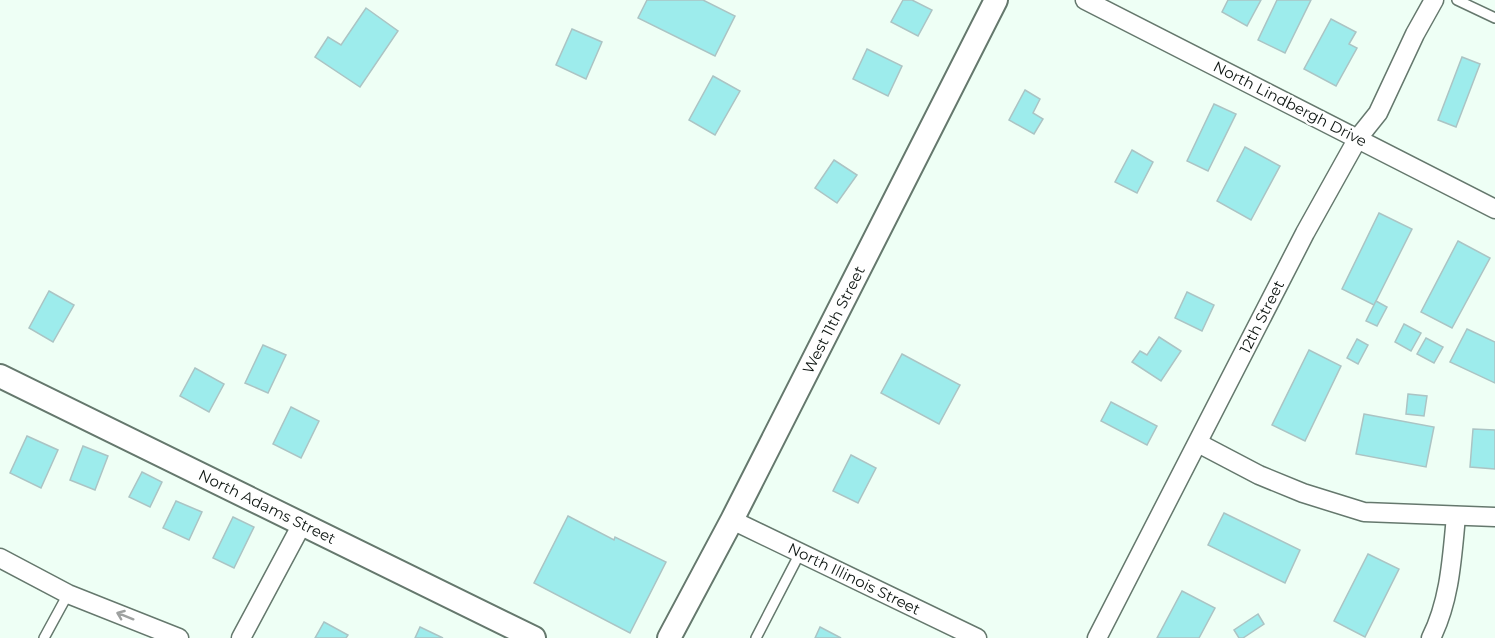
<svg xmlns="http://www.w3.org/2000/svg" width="1495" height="638" font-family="Montserrat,sans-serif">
<rect width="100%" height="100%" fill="#eefff5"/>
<g fill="#9decec" stroke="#abc4c4" stroke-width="1.5">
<polygon points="647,0 703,0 735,16 715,56 638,18"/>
<polygon points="903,0 912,0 932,10 918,36 891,22"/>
<polygon points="1228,0 1261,0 1247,26 1222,12"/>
<polygon points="1277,0 1311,0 1285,53 1258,40"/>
<polygon points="366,8 398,31 360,87 315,57 328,37 341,45"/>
<polygon points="1331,19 1356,32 1349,44 1357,48 1336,86 1304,69"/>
<polygon points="572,29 602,42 586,79 556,65"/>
<polygon points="867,49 902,66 888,96 853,79"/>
<polygon points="1462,57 1480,64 1456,127 1438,120"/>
<polygon points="713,76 740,91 715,135 689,120"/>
<polygon points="1025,90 1040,99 1033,113 1043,119 1034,134 1009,120"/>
<polygon points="1214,104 1236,114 1208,171 1187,161"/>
<polygon points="1245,147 1280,166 1251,220 1217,201"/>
<polygon points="1132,150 1153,162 1137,193 1115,182"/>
<polygon points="834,160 857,175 837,203 815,188"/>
<polygon points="1379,213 1412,229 1374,305 1342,289"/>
<polygon points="1458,241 1490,258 1452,328 1421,312"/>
<polygon points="49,291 74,305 53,342 29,328"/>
<polygon points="1187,292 1214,305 1202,331 1175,318"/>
<polygon points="1376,301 1387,307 1377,326 1366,321"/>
<polygon points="1404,324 1421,333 1411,351 1395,342"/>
<polygon points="1467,329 1495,342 1495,383 1450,362"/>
<polygon points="1159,337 1181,351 1161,381 1132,362 1140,351 1147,355"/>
<polygon points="1426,338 1443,347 1434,363 1417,354"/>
<polygon points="1357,339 1368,345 1358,364 1347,358"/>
<polygon points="263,345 286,355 268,393 245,383"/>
<polygon points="1309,350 1341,366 1305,441 1272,425"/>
<polygon points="902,354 960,385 939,424 881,393"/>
<polygon points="195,368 224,384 209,412 180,396"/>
<polygon points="1408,394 1427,396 1424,416 1406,414"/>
<polygon points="1111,402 1157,426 1147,445 1101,421"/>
<polygon points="291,407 319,421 301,458 273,444"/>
<polygon points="1364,414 1434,427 1426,467 1356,454"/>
<polygon points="1473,429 1495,430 1495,469 1470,467"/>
<polygon points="27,436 58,450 41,488 10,473"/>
<polygon points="83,446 108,456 95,490 70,480"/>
<polygon points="851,455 876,468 858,503 833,491"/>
<polygon points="142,472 162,482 150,507 129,497"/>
<polygon points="176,501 202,512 189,540 163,528"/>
<polygon points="1224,513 1300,550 1285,583 1208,545"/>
<polygon points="568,516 614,540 615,537 666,562 630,633 534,583"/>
<polygon points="233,517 254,527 234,568 213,558"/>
<polygon points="1368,554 1399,569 1365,637 1334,621"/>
<polygon points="1182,591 1215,608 1199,638 1157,638"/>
<polygon points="1258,614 1264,624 1243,638 1239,638 1234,630"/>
<polygon points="324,622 348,635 346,638 315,638"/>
<polygon points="420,627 443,638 415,638"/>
<polygon points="820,627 841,638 815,638"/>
</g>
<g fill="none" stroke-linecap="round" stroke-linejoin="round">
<g stroke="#65786d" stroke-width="12">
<g id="service">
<polyline points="1457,0 1495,18"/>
<polyline points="44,638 68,594"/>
<polyline points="756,638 800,553"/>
</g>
</g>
<g stroke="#65786d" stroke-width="21">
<g id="minor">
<polyline points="1085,0 1495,209"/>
<polyline points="1198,443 1259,475 1303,493 1364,512 1495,517"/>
<polyline points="732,520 977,638"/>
<polyline points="0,558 68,594 179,638"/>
<polyline points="241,638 302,524"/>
<polyline points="1097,638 1305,233 1358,138 1378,113 1415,34 1434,0"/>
<path d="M1431 638C1450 600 1452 558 1456 516"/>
</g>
</g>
<g stroke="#65786d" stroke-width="26">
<g id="tertiary">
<polyline points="0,376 534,638"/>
<polyline points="669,638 732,520 996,0"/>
</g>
</g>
<use href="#service" stroke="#fff" stroke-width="9"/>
<use href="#minor" stroke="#fff" stroke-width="18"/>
<use href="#tertiary" stroke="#fff" stroke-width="22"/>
</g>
<defs><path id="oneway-shaft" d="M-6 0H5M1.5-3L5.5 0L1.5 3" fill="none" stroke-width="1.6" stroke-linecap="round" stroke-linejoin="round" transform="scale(1.5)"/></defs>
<use stroke="#9ea1a0" href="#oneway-shaft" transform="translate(125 616) rotate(-158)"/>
<g text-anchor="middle" stroke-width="5" stroke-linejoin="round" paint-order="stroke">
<g font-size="15" fill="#0d1511" stroke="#fff">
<text transform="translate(1290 104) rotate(27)" y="5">North Lindbergh Drive</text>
<text transform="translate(1262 317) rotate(-63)" y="5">12th Street</text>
<text transform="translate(834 320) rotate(-63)" y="5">West 11th Street</text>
<text transform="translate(267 507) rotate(26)" y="5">North Adams Street</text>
<text transform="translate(854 579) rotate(26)" y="5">North Illinois Street</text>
</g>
</g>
</svg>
